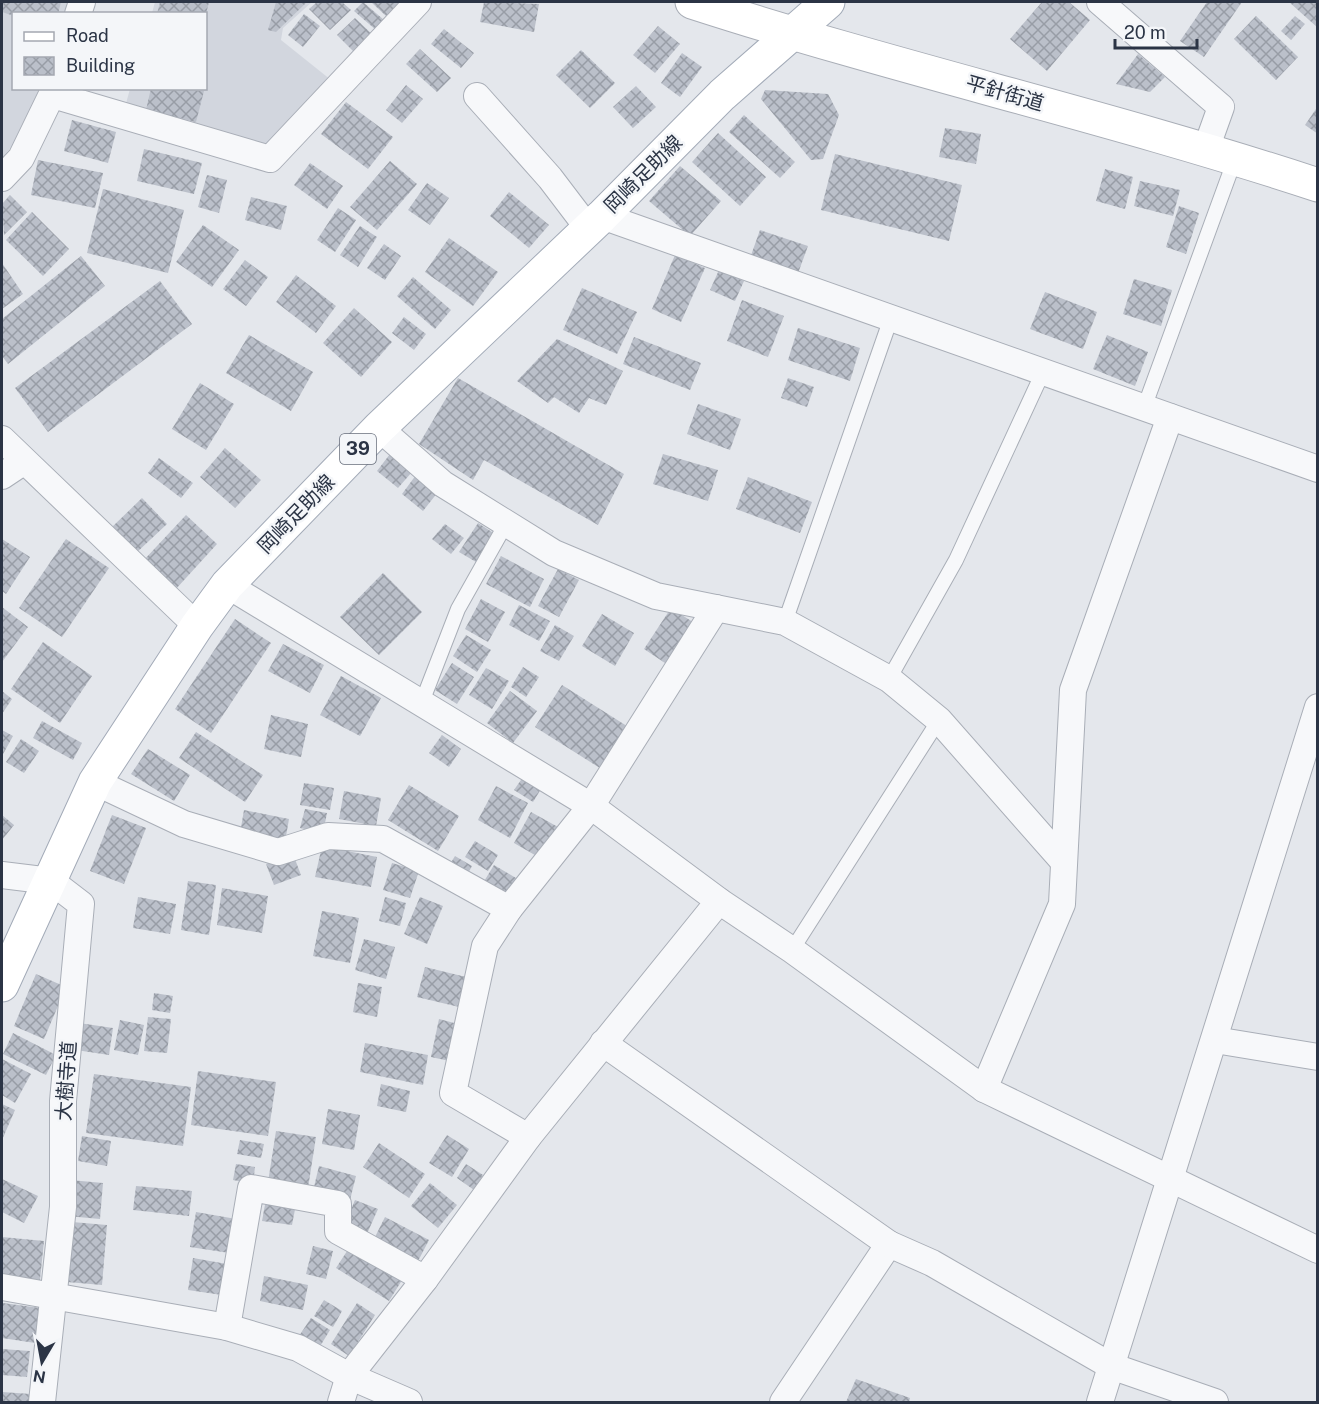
<svg xmlns="http://www.w3.org/2000/svg" width="1319" height="1404" font-family="'Public Sans','Noto Sans JP',sans-serif">
<defs>
<pattern id="building-cross-hatch" width="8" height="8" patternUnits="userSpaceOnUse" patternTransform="scale(1.5)"><rect width="8" height="8" fill="#bbc0ca"/><path d="M0 0l8 8M0 8l8-8" fill="none" stroke="#989da6"/></pattern>
</defs>
<rect width="100%" height="100%" fill="#e4e7ec"/>
<g fill="#d2d6de">
<polygon points="2,2 70,2 67,13 14,14 14,88 44,89 17,140 2,158"/>
<polygon points="155,2 312,2 283,28 281,40 331,80 269,148 125,107 130,89 206,88 206,14 152,13"/>
</g>
<g fill="url(#building-cross-hatch)">
<polygon points="2,2 61,2 58,14 14,14 14,16 2,12"/>
<polygon points="160,2 209,2 206,14 157,14"/>
<polygon points="276,2 307,2 276,32 268,30"/>
<polygon points="317,2 342,2 351,10 330,30 309,9"/>
<polygon points="363,2 384,20 376,30 354,11"/>
<polygon points="371,2 401,2 386,16"/>
<polygon points="484,2 539,4 534,32 480,22"/>
<polygon points="1042,2 1069,2 1090,20 1047,71 1010,39"/>
<polygon points="1207,2 1242,2 1204,57 1180,41"/>
<polygon points="1289,2 1318,2 1318,28"/>
<polygon points="304,14 320,26 303,47 288,35"/>
<polygon points="1256,16 1298,57 1276,80 1234,39"/>
<polygon points="1295,16 1305,24 1291,40 1281,31"/>
<polygon points="355,18 377,39 359,57 337,35"/>
<polygon points="658,26 680,44 655,73 633,55"/>
<polygon points="444,29 474,53 461,68 431,44"/>
<polygon points="420,49 451,78 437,92 406,64"/>
<polygon points="581,50 615,83 590,108 556,75"/>
<polygon points="682,53 702,67 680,97 661,83"/>
<polygon points="1138,54 1165,77 1150,92 1116,84"/>
<polygon points="406,85 423,99 402,123 386,110"/>
<polygon points="636,86 656,107 633,128 613,107"/>
<polygon points="151,88 204,91 196,122 146,110"/>
<polygon points="765,90 828,94 839,115 823,159 811,160 761,99"/>
<polygon points="346,102 393,137 368,169 321,134"/>
<polygon points="1318,106 1318,134 1305,125"/>
<polygon points="744,115 795,162 780,178 729,132"/>
<polygon points="72,120 116,132 108,163 64,151"/>
<polygon points="945,128 981,134 976,164 939,157"/>
<polygon points="718,133 766,177 740,206 692,162"/>
<polygon points="144,149 202,163 194,194 137,181"/>
<polygon points="835,154 962,185 949,241 821,210"/>
<polygon points="38,160 103,173 95,208 31,195"/>
<polygon points="390,161 417,184 377,230 350,207"/>
<polygon points="310,163 343,186 327,209 294,185"/>
<polygon points="680,166 721,201 690,236 649,201"/>
<polygon points="1105,169 1133,177 1125,209 1096,201"/>
<polygon points="207,175 227,180 219,213 198,207"/>
<polygon points="1140,181 1180,190 1173,216 1134,206"/>
<polygon points="427,183 449,198 430,225 408,210"/>
<polygon points="103,189 184,210 168,273 87,253"/>
<polygon points="509,192 549,225 529,248 490,216"/>
<polygon points="10,195 27,212 4,235 2,204"/>
<polygon points="251,197 287,206 281,230 245,220"/>
<polygon points="1179,206 1199,213 1186,254 1166,247"/>
<polygon points="338,208 356,220 335,252 317,240"/>
<polygon points="32,212 69,249 43,276 6,240"/>
<polygon points="203,225 239,250 212,287 176,262"/>
<polygon points="360,226 377,237 358,267 340,255"/>
<polygon points="760,230 808,246 797,276 749,261"/>
<polygon points="449,238 498,272 473,306 425,272"/>
<polygon points="384,244 401,256 385,280 367,268"/>
<polygon points="675,255 705,268 681,322 652,309"/>
<polygon points="81,256 105,286 8,364 2,356 2,319"/>
<polygon points="245,260 268,277 246,306 223,289"/>
<polygon points="2,263 23,294 2,309"/>
<polygon points="719,270 744,281 735,301 710,290"/>
<polygon points="296,275 336,306 316,333 276,302"/>
<polygon points="413,277 451,310 435,329 397,296"/>
<polygon points="1134,279 1172,290 1161,326 1123,314"/>
<polygon points="160,281 192,324 48,432 15,388"/>
<polygon points="582,288 637,312 617,354 563,330"/>
<polygon points="1045,292 1097,312 1083,349 1030,329"/>
<polygon points="742,300 784,316 768,357 727,341"/>
<polygon points="354,308 392,342 361,377 323,343"/>
<polygon points="404,317 426,334 414,350 392,333"/>
<polygon points="798,328 860,348 850,381 788,360"/>
<polygon points="249,335 313,372 291,411 226,373"/>
<polygon points="1107,335 1148,352 1135,386 1093,369"/>
<polygon points="634,337 701,363 690,390 623,364"/>
<polygon points="557,339 623,371 606,405 589,398 579,413 554,397 548,403 517,381"/>
<polygon points="458,378 624,474 598,525 484,460 473,480 419,444"/>
<polygon points="788,378 814,387 807,407 781,398"/>
<polygon points="200,383 234,404 206,450 172,429"/>
<polygon points="698,404 741,419 730,450 687,434"/>
<polygon points="225,448 261,480 235,508 200,477"/>
<polygon points="390,454 412,472 398,488 377,471"/>
<polygon points="663,454 718,470 708,501 653,484"/>
<polygon points="159,458 193,483 181,498 148,473"/>
<polygon points="416,475 438,492 423,511 402,494"/>
<polygon points="748,477 812,502 800,533 736,509"/>
<polygon points="142,498 167,524 134,555 110,529"/>
<polygon points="186,515 217,544 175,590 143,561"/>
<polygon points="478,523 495,534 476,562 459,552"/>
<polygon points="445,524 464,538 451,554 432,539"/>
<polygon points="2,539 30,557 6,594 2,591"/>
<polygon points="66,539 109,568 62,637 19,608"/>
<polygon points="501,556 544,579 530,607 486,584"/>
<polygon points="558,569 579,580 559,617 538,606"/>
<polygon points="383,573 422,612 379,655 340,617"/>
<polygon points="481,599 505,612 488,642 465,629"/>
<polygon points="519,605 550,621 539,641 509,625"/>
<polygon points="2,607 28,627 2,662"/>
<polygon points="671,608 699,626 671,667 644,649"/>
<polygon points="602,614 634,633 615,666 582,646"/>
<polygon points="235,619 271,643 211,733 175,709"/>
<polygon points="555,625 574,636 559,661 540,651"/>
<polygon points="466,635 491,650 477,672 453,656"/>
<polygon points="43,642 92,676 60,723 11,689"/>
<polygon points="283,644 324,665 310,693 268,671"/>
<polygon points="452,663 474,677 457,704 435,690"/>
<polygon points="523,667 539,677 526,697 511,687"/>
<polygon points="486,668 509,681 492,709 469,695"/>
<polygon points="341,676 381,698 360,736 320,715"/>
<polygon points="562,685 630,728 603,770 535,727"/>
<polygon points="2,691 12,699 2,714"/>
<polygon points="510,691 537,711 513,743 487,723"/>
<polygon points="271,715 308,724 301,757 264,749"/>
<polygon points="42,721 82,743 73,760 33,738"/>
<polygon points="2,730 13,736 2,756"/>
<polygon points="196,732 263,775 245,802 179,758"/>
<polygon points="442,735 461,749 449,767 429,753"/>
<polygon points="21,739 39,751 24,773 6,762"/>
<polygon points="148,749 190,775 174,801 131,774"/>
<polygon points="523,777 541,789 533,802 514,790"/>
<polygon points="304,783 334,788 330,810 300,805"/>
<polygon points="409,785 459,816 438,851 388,820"/>
<polygon points="496,786 528,803 510,838 478,820"/>
<polygon points="344,791 381,798 376,826 339,819"/>
<polygon points="305,809 327,813 323,833 300,828"/>
<polygon points="244,810 289,819 285,842 240,833"/>
<polygon points="531,812 558,827 540,858 514,843"/>
<polygon points="2,815 14,825 2,840"/>
<polygon points="112,815 146,828 124,884 90,871"/>
<polygon points="475,841 498,855 488,871 465,857"/>
<polygon points="322,846 377,857 371,887 315,877"/>
<polygon points="293,854 301,875 274,885 266,864"/>
<polygon points="455,856 472,866 465,879 447,869"/>
<polygon points="392,863 419,871 410,898 383,890"/>
<polygon points="494,865 521,881 510,900 483,883"/>
<polygon points="188,881 216,885 209,935 181,930"/>
<polygon points="222,888 268,896 262,933 217,925"/>
<polygon points="138,897 176,904 170,934 133,928"/>
<polygon points="385,897 406,903 400,926 379,921"/>
<polygon points="420,897 443,906 427,944 404,934"/>
<polygon points="322,911 359,918 350,963 313,956"/>
<polygon points="364,939 395,947 386,979 355,970"/>
<polygon points="425,967 466,977 459,1007 417,997"/>
<polygon points="36,974 66,987 44,1039 14,1026"/>
<polygon points="358,983 382,987 377,1017 353,1012"/>
<polygon points="154,993 173,996 170,1013 152,1010"/>
<polygon points="148,1017 171,1019 167,1053 144,1051"/>
<polygon points="439,1019 462,1025 454,1062 431,1057"/>
<polygon points="120,1020 144,1025 138,1055 114,1050"/>
<polygon points="79,1023 113,1028 109,1055 76,1050"/>
<polygon points="13,1033 56,1055 46,1075 3,1054"/>
<polygon points="365,1043 428,1055 423,1085 360,1072"/>
<polygon points="2,1059 31,1074 15,1103 2,1095"/>
<polygon points="198,1071 276,1082 268,1136 191,1125"/>
<polygon points="94,1074 191,1087 183,1146 86,1133"/>
<polygon points="381,1084 410,1091 406,1112 377,1106"/>
<polygon points="2,1104 15,1110 2,1140"/>
<polygon points="328,1109 360,1115 354,1150 322,1144"/>
<polygon points="276,1131 316,1137 308,1188 268,1182"/>
<polygon points="447,1135 469,1149 452,1177 429,1163"/>
<polygon points="82,1136 111,1141 107,1166 78,1161"/>
<polygon points="240,1140 264,1144 261,1158 237,1154"/>
<polygon points="379,1143 425,1174 409,1198 363,1167"/>
<polygon points="236,1164 255,1167 253,1184 233,1180"/>
<polygon points="466,1164 483,1175 474,1190 457,1178"/>
<polygon points="319,1166 356,1176 350,1200 313,1191"/>
<polygon points="2,1179 38,1196 24,1223 2,1212"/>
<polygon points="70,1180 103,1183 100,1219 67,1216"/>
<polygon points="430,1183 457,1205 438,1228 411,1206"/>
<polygon points="136,1186 192,1191 189,1216 133,1210"/>
<polygon points="266,1199 296,1204 292,1225 262,1221"/>
<polygon points="355,1200 378,1209 366,1236 344,1226"/>
<polygon points="196,1212 242,1220 236,1254 190,1247"/>
<polygon points="385,1217 429,1240 416,1265 372,1243"/>
<polygon points="72,1222 107,1225 102,1285 67,1282"/>
<polygon points="2,1237 44,1241 40,1280 2,1276"/>
<polygon points="351,1245 404,1277 389,1301 336,1268"/>
<polygon points="313,1246 333,1251 326,1279 306,1274"/>
<polygon points="193,1258 227,1264 222,1295 188,1290"/>
<polygon points="264,1276 308,1285 303,1310 260,1301"/>
<polygon points="324,1300 342,1311 333,1327 314,1316"/>
<polygon points="3,1303 40,1308 35,1343 2,1338"/>
<polygon points="357,1303 375,1315 349,1356 331,1344"/>
<polygon points="311,1318 330,1330 319,1348 299,1336"/>
<polygon points="2,1349 30,1351 27,1377 2,1375"/>
<polygon points="856,1379 910,1398 909,1402 846,1402"/>
<polygon points="2,1392 31,1394 31,1402 2,1402"/>
</g>
<g fill="none" stroke-linecap="round" stroke-linejoin="round">
<g stroke="#a9aeb7" stroke-width="16">
<g id="lane">
<polyline points="1144,408 1235,159"/>
<polyline points="785,622 891,318"/>
<polyline points="889,679 956,560 1043,372"/>
<polyline points="422,702 458,609 507,522"/>
<polyline points="792,950 939,720"/>
</g>
</g>
<g stroke="#a9aeb7" stroke-width="28">
<g id="street">
<polyline points="1100,2 1221,107 1206,149"/>
<polyline points="78,14 82,2"/>
<polyline points="53,95 270,159 418,2"/>
<polyline points="477,96 550,178 588,228"/>
<polyline points="2,178 21,158 55,88"/>
<polyline points="602,216 1318,469"/>
<polyline points="379,428 443,484 554,553 656,596 785,622 889,679 939,720 1064,862"/>
<polyline points="2,439 197,626"/>
<polyline points="2,476 23,462"/>
<polyline points="227,585 591,806 719,901 792,950 984,1089 1318,1250"/>
<polyline points="95,782 184,824 278,852 328,836 383,839 509,909"/>
<polyline points="2,875 51,881 81,904 63,1101 63,1207 42,1402"/>
<polyline points="1215,1040 1318,1057"/>
<polyline points="603,1043 889,1244 783,1402"/>
<polyline points="984,1089 1062,904 1073,690 1170,417"/>
<polyline points="528,1137 453,1093 485,946 509,909 591,806 716,608"/>
<polyline points="889,1244 932,1263 1111,1366 1215,1402"/>
<polyline points="2,1287 227,1327 298,1348 349,1376 409,1402"/>
<polyline points="227,1327 251,1188 338,1204 338,1231 425,1279"/>
<polyline points="341,1402 349,1376 425,1279 528,1137 719,901"/>
<polyline points="1100,1402 1318,707"/>
</g>
</g>
<g stroke="#a9aeb7" stroke-width="35">
<path id="secondary" d="M692 2C899 69 1111 117 1318 185"/>
</g>
<g stroke="#a3abb8" stroke-width="35">
<polyline id="primary" points="2,985 95,782 197,626 227,585 379,428 602,216 722,95 828,2"/>
</g>
<use href="#lane" stroke="#f7f8fa" stroke-width="14"/>
<use href="#street" stroke="#f7f8fa" stroke-width="26"/>
<use href="#secondary" stroke="#fff" stroke-width="33"/>
<use href="#primary" stroke="#fff" stroke-width="33"/>
</g>
<g text-anchor="middle" stroke-width="5" stroke-linejoin="round" paint-order="stroke">
<rect fill="#f4f6f9" stroke="#676e7b" stroke-width="1.5" x="340" y="434" width="36" height="30" rx="4.5"/>
<g font-size="18" font-weight="bold" fill="#2b3445">
<text x="358" y="455">39</text>
</g>
<g font-size="20" fill="#2b3445" stroke="#f4f6f9">
<text transform="translate(1005 93) rotate(16)" y="7">平針街道</text>
<text transform="translate(643 174) rotate(-45)" y="7">岡崎足助線</text>
<text transform="translate(296 514) rotate(-46)" y="7">岡崎足助線</text>
<text transform="translate(66 1081) rotate(-86)" y="7">大樹寺道</text>
</g>
</g>
<rect width="1319" height="1404" fill="none" stroke="#2b3445" stroke-width="6"/>
<rect x="12" y="12" width="195" height="78" fill="#f4f6f9" stroke="#a4a8b1" stroke-width="1.5"/>
<rect x="24" y="32" width="30" height="9" fill="#ffffff" stroke="#a4a8b1" stroke-width="1.5"/>
<text x="66" y="42" font-size="18" fill="#2b3445">Road</text>
<rect x="24" y="57" width="30" height="18" fill="url(#building-cross-hatch)" stroke="#a4a8b1" stroke-width="1.5"/>
<text x="66" y="72" font-size="18" fill="#2b3445">Building</text>
<g transform="translate(42 1362) rotate(190)" stroke="#f4f6f9" stroke-width="4.5" paint-order="stroke">
<path d="M0-4.5L10 22L0 15L-10 22Z" fill="#2b3445"/>
<text y="-9" font-size="16" font-weight="bold" text-anchor="middle" fill="#2b3445">N</text>
</g>
<path d="M1115 39v9h82v-9" fill="none" stroke="#2b3445" stroke-width="3"/>
<text x="1124" y="39" font-size="18" fill="#2b3445" stroke="#f4f6f9" stroke-width="4.5" paint-order="stroke">20 m</text>
</svg>
